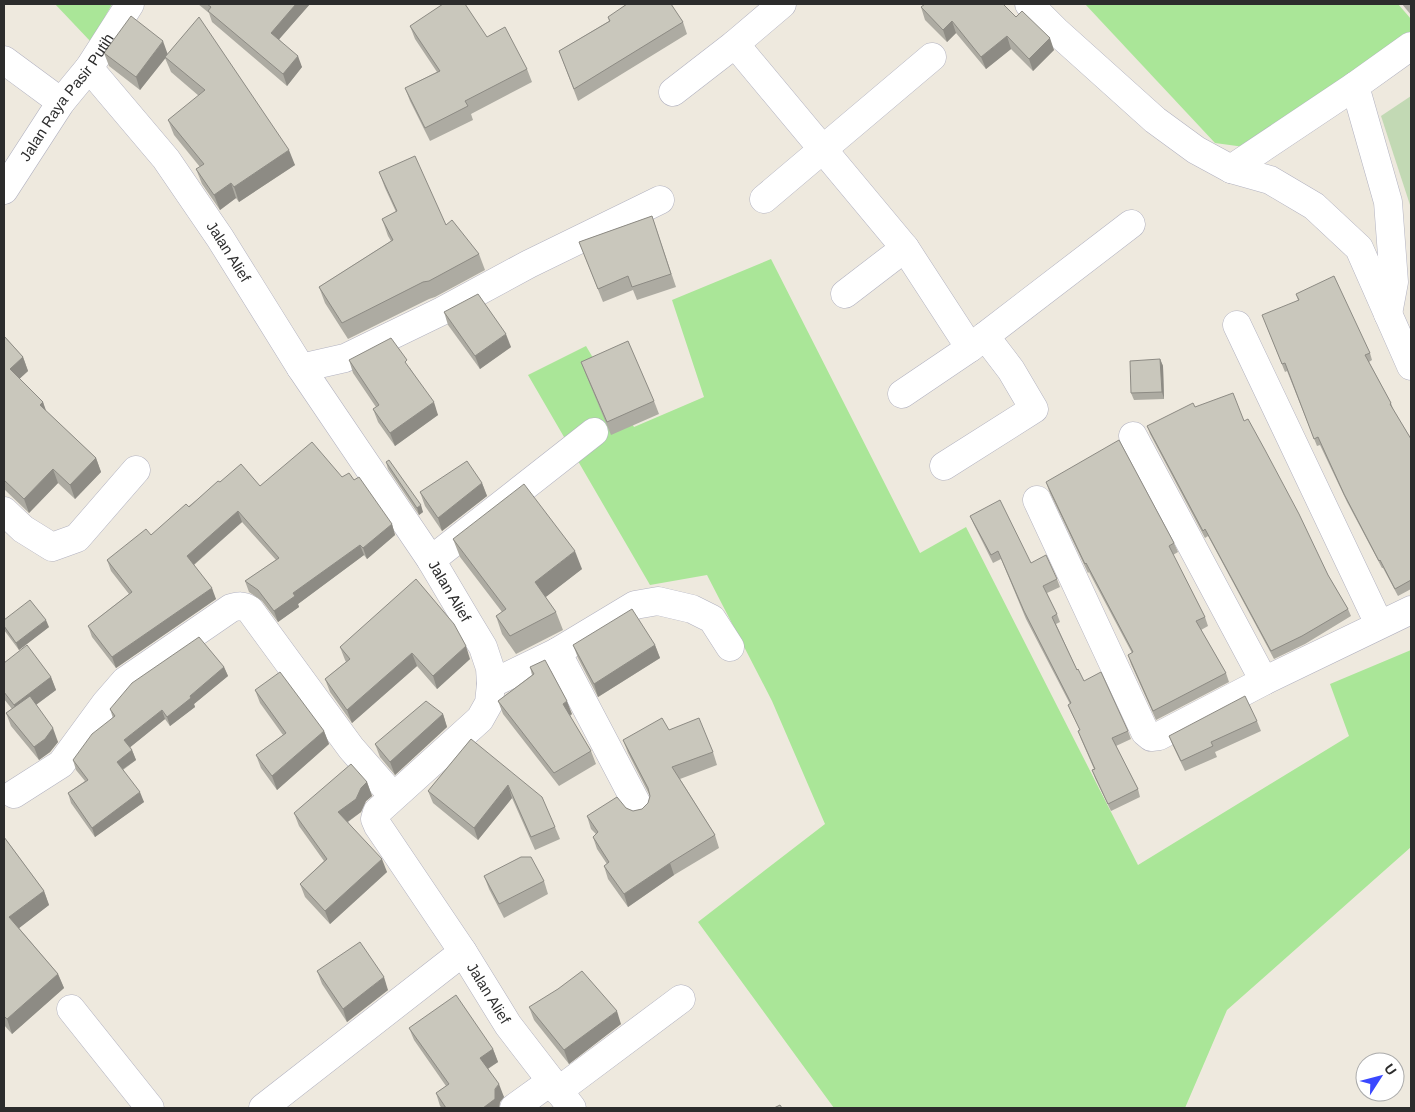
<svg xmlns="http://www.w3.org/2000/svg" width="1415" height="1112" font-family="Arial,sans-serif">
<rect width="100%" height="100%" fill="#eee9de"/>
<g fill="#aae698">
<polygon points="55,4 112,4 91,42"/>
<polygon points="1085,4 1398,4 1411,19 1411,34 1259,149 1215,143"/>
<polygon points="771,259 920,553 966,527 1138,865 1349,736 1330,684 1411,650 1411,847 1227,1010 1185,1108 834,1108 698,922 825,824 772,701 707,575 650,585 528,375 586,346 634,427 704,397 672,300"/>
</g>
<polygon fill="#c2d9b4" points="1411,96 1411,208 1381,116"/>
<g fill="none" stroke-linecap="round" stroke-linejoin="round">
<g stroke="#b2b2c0" stroke-width="29">
<g id="minor">
<polyline points="782,4 735,44 905,248 970,348 902,394"/>
<polyline points="1029,4 1056,31 1155,120 1196,150 1231,169 1355,86 1411,46"/>
<polyline points="4,60 61,102"/>
<path id="s1" d="M89 68 166 159 220 238 301 368 431 560 469 624 483 647 490 668 491 684 489 703 480 719 377 812 375 819 378 826 463 952 508 1025 572 1108"/>
<polyline points="1355,86 1388,202 1394,282 1388,314"/>
<polyline points="673,92 735,44"/>
<polyline points="1231,169 1270,180 1314,206 1359,248 1411,366"/>
<polyline points="764,199 932,57"/>
<polyline points="845,294 905,248"/>
<polyline points="1237,325 1379,624"/>
<polyline points="985,336 1131,224"/>
<polyline points="301,368 345,358 442,311 529,264 660,200"/>
<polyline points="1133,436 1264,681"/>
<polyline points="944,466 1034,409 1011,370 985,336 970,348"/>
<polyline points="1037,500 1145,732 1151,737 1159,736 1264,681 1411,610"/>
<polyline points="4,511 23,529 52,547 77,538 136,470"/>
<polyline points="431,560 594,432"/>
<polyline points="557,652 635,605 658,601 692,609 712,619 730,647"/>
<polyline points="491,684 557,652 639,808"/>
<path d="M14 794 61 764 105 704 125 681 231 608C239 606 243 605 250 610L351 748 393 796"/>
<polyline points="71,1009 150,1108"/>
<polyline points="558,1091 681,999"/>
<polyline points="263,1108 463,952"/>
<polyline points="514,1108 550,1082"/>
</g>
</g>
<g stroke="#b2b2c0" stroke-width="29">
<g id="tertiary">
<path id="s2" d="M4 190 61 102 89 68 130 4"/>
</g>
</g>
<use href="#minor" stroke="#fff" stroke-width="28"/>
<use href="#tertiary" stroke="#fff" stroke-width="28"/>
</g>
<g fill="#adaba2">
<polygon points="198,4 310,4 279,39 302,67 287,86 212,22 209,13"/>
<polygon points="1402,4 1411,4 1411,15"/>
<polygon points="921,7 1016,17 1054,50 1033,71 1011,49 986,69 956,33 947,42 925,20"/>
<polygon points="608,17 683,22 687,34 578,101 559,51 609,21"/>
<polygon points="410,26 487,37 527,69 532,82 471,114 473,120 430,141 410,101 405,88 437,72 415,39"/>
<polygon points="104,53 168,54 295,165 239,202 236,198 220,210 202,184 196,169 200,167 174,135 168,120 199,96 171,72 165,58 140,90 109,66"/>
<polygon points="379,172 446,225 479,254 485,270 435,297 429,299 348,339 325,303 319,287 391,241 388,236 382,219 396,212 385,188"/>
<polygon points="652,216 676,287 637,300 633,290 603,302 579,242"/>
<polygon points="1296,294 1370,353 1372,360 1369,362 1391,403 1394,411 1411,439 1411,589 1398,596 1383,568 1382,568 1347,502 1320,445 1317,446 1287,371 1285,372 1265,322 1298,300"/>
<polygon points="444,312 511,347 480,369 448,325"/>
<polygon points="4,336 23,357 28,371 19,379 43,402 45,410 96,458 101,472 75,499 58,483 29,513 4,489"/>
<polygon points="1160,359 1163,366 1164,399 1134,400 1131,393"/>
<polygon points="349,360 410,368 438,415 395,446 378,422 373,409 376,407 353,373"/>
<polygon points="581,362 654,401 659,414 611,435 586,375"/>
<polygon points="1195,407 1244,421 1328,575 1348,609 1351,616 1305,644 1274,659 1208,536 1205,538 1150,434 1147,426"/>
<polygon points="386,462 423,512 419,515 388,469"/>
<polygon points="342,477 354,480 392,524 395,535 367,559 364,555 298,604 299,607 278,622 262,601 249,592 245,581 276,560 242,522 194,565 216,599 116,668 92,637 88,626 129,594 111,571 107,560 151,535 220,482 260,486"/>
<polygon points="1046,482 1174,543 1178,552 1173,555 1205,617 1208,626 1201,630 1226,673 1229,682 1156,720 1131,664 1128,655 1132,653 1089,572 1088,573 1049,491"/>
<polygon points="482,483 487,496 442,531 425,506 420,492"/>
<polygon points="970,516 1031,563 1057,579 1060,587 1047,593 1057,614 1060,622 1056,624 1077,670 1084,681 1128,731 1131,739 1116,746 1138,789 1140,797 1111,811 1095,778 1092,770 1094,769 1081,739 1078,731 1080,730 1071,712 1068,705 1070,704 1026,619 1001,559 993,563 973,523"/>
<polygon points="453,539 582,569 545,597 556,612 563,630 516,654 502,634 496,616 502,612 460,557"/>
<polygon points="4,620 49,627 19,650 4,630"/>
<polygon points="573,645 655,645 660,658 598,697 578,658"/>
<polygon points="340,647 470,659 437,689 417,666 352,723 330,692 325,679 346,662 345,660"/>
<polygon points="4,663 51,677 56,690 36,705 58,742 50,752 39,760 11,726 6,713 12,709 4,699"/>
<polygon points="224,667 228,676 194,704 195,707 170,726 165,719 130,747 132,750 136,760 123,770 144,802 95,837 71,803 68,793 85,781 76,770 73,760 113,718 110,709"/>
<polygon points="530,667 572,714 570,716 591,751 596,764 559,786 503,714 498,701 532,675"/>
<polygon points="255,690 324,731 329,744 277,790 261,768 256,755 283,735 260,703"/>
<polygon points="443,714 447,727 395,775 380,757 375,744"/>
<polygon points="1257,721 1261,731 1215,752 1217,757 1185,771 1173,746 1169,736"/>
<polygon points="669,730 713,752 717,765 680,779 715,835 719,848 674,875 628,907 608,879 604,866 607,864 597,849 593,837 596,834 591,829 587,816 626,808 633,811 642,809 648,803 650,796 628,753 623,740"/>
<polygon points="471,739 555,827 560,839 535,850 512,798 478,840 433,803 428,791"/>
<polygon points="367,782 372,796 366,801 361,812 348,822 387,872 330,924 305,897 300,884 324,861 299,826 294,813"/>
<polygon points="4,837 44,891 49,905 19,928 58,974 64,988 12,1034 4,1025"/>
<polygon points="484,876 544,881 548,894 504,918 489,889"/>
<polygon points="317,971 388,990 347,1022 322,984"/>
<polygon points="529,1007 621,1024 569,1064 534,1020"/>
<polygon points="409,1028 493,1049 498,1062 488,1069 504,1097 500,1102 499,1108 442,1108 440,1106 436,1093 446,1086 414,1040"/>
</g>
<g fill="#8d8b84">
<polygon points="296,4 310,4 275,44 271,33"/>
<polygon points="952,21 956,33 947,42 943,30"/>
<polygon points="1007,36 1011,49 986,69 981,57"/>
<polygon points="1050,38 1054,50 1033,71 1029,59"/>
<polygon points="163,41 168,55 140,90 136,77"/>
<polygon points="298,56 302,67 287,86 283,74"/>
<polygon points="289,150 295,165 239,202 234,187"/>
<polygon points="231,183 236,198 220,210 214,195"/>
<polygon points="506,334 511,347 480,369 475,356"/>
<polygon points="23,357 28,371 15,383 10,369"/>
<polygon points="1160,359 1163,366 1164,399 1162,392"/>
<polygon points="43,402 48,416 40,405"/>
<polygon points="434,402 438,415 395,446 390,433"/>
<polygon points="96,458 101,472 75,499 70,485"/>
<polygon points="53,469 58,483 29,513 24,499"/>
<polygon points="482,483 487,496 442,531 438,518"/>
<polygon points="421,505 423,512 419,515 417,508"/>
<polygon points="238,511 242,522 191,567 187,556"/>
<polygon points="392,524 395,535 367,559 363,548"/>
<polygon points="360,545 364,555 298,604 299,607 278,622 274,611 293,593"/>
<polygon points="575,551 582,569 542,600 535,582"/>
<polygon points="212,588 216,599 116,668 112,657"/>
<polygon points="46,620 49,627 19,650 16,643"/>
<polygon points="655,645 660,658 598,697 594,684"/>
<polygon points="466,646 470,659 437,689 433,676"/>
<polygon points="412,653 417,666 352,723 347,710"/>
<polygon points="224,667 228,676 194,704 195,707 170,726 167,717 190,696"/>
<polygon points="51,677 56,690 18,718 14,705"/>
<polygon points="567,701 572,714 567,717 563,704"/>
<polygon points="162,710 165,719 128,749 124,740"/>
<polygon points="443,714 447,727 395,775 390,762"/>
<polygon points="53,728 58,742 50,752 39,760 34,747"/>
<polygon points="324,731 329,744 277,790 272,776"/>
<polygon points="132,750 136,760 120,771 117,762"/>
<polygon points="367,782 372,796 366,801 361,812 343,825 338,812"/>
<polygon points="508,785 512,798 478,840 474,828"/>
<polygon points="140,792 144,802 95,837 92,828"/>
<polygon points="382,859 387,872 330,924 325,911"/>
<polygon points="670,863 674,875 628,907 624,894"/>
<polygon points="44,891 49,905 14,932 9,917"/>
<polygon points="58,974 64,988 12,1034 7,1019"/>
<polygon points="384,977 388,990 347,1022 343,1009"/>
<polygon points="617,1011 621,1024 569,1064 564,1050"/>
<polygon points="493,1049 498,1062 484,1071 480,1058"/>
<polygon points="499,1084 504,1097 500,1102 499,1108 483,1108"/>
</g>
<g fill="#c9c7bc" stroke="#8d8b84">
<polygon points="207,4 296,4 271,33 298,56 283,74 208,11 211,7"/>
<polygon points="443,4 465,4 487,37 505,27 527,69 465,101 468,106 425,128 405,88 440,71 410,26"/>
<polygon points="627,4 671,4 683,22 574,89 559,51 610,21 608,17"/>
<polygon points="925,4 1003,4 1016,17 1022,11 1050,38 1029,59 1007,36 981,57 952,21 943,30 921,7"/>
<polygon points="131,16 163,41 136,77 104,53"/>
<polygon points="199,17 289,150 234,187 231,183 214,195 196,169 204,164 168,120 205,90 165,57"/>
<polygon points="415,156 446,225 452,220 479,254 429,281 423,282 342,323 319,287 393,240 382,219 397,211 379,172"/>
<polygon points="652,216 671,274 632,287 628,276 598,289 579,242"/>
<polygon points="1334,276 1370,353 1365,355 1391,403 1390,404 1411,439 1411,580 1395,589 1380,560 1379,561 1344,494 1318,437 1314,439 1285,363 1282,364 1262,315 1299,300 1296,294"/>
<polygon points="478,294 506,334 475,356 444,312"/>
<polygon points="4,336 23,357 10,369 43,402 40,405 96,458 70,485 53,469 24,499 4,480"/>
<polygon points="391,338 407,360 405,362 434,402 390,433 373,409 379,405 349,360"/>
<polygon points="628,341 654,401 607,422 581,362"/>
<polygon points="1160,359 1162,392 1131,393 1130,361"/>
<polygon points="1233,393 1244,421 1248,419 1265,450 1299,514 1328,575 1348,609 1302,636 1271,651 1205,529 1203,531 1147,426 1193,403 1195,407"/>
<polygon points="1119,440 1174,543 1169,546 1205,617 1196,621 1226,673 1153,711 1128,655 1133,652 1086,563 1085,564 1046,482"/>
<polygon points="312,442 342,477 349,473 354,480 359,477 392,524 363,548 360,545 293,593 295,596 274,611 258,590 245,581 279,558 238,511 187,556 212,588 112,657 88,626 132,592 107,560 146,529 151,535 186,504 189,507 218,481 220,482 241,464 260,486"/>
<polygon points="389,460 421,505 417,508 386,462"/>
<polygon points="467,461 482,483 438,518 420,492"/>
<polygon points="524,484 575,551 535,582 556,612 510,636 496,616 506,609 453,539"/>
<polygon points="1000,500 1031,563 1046,555 1057,579 1043,586 1057,614 1052,617 1077,670 1078,669 1084,681 1101,672 1128,731 1112,738 1138,789 1108,804 1092,770 1095,769 1078,731 1080,730 1068,705 1071,703 1024,611 998,551 991,555 970,516"/>
<polygon points="416,579 454,624 466,646 433,676 412,653 347,710 325,679 350,659 340,647"/>
<polygon points="30,600 46,620 16,643 4,626 4,620"/>
<polygon points="632,609 655,645 594,684 573,645"/>
<polygon points="199,637 224,667 190,696 191,698 167,717 162,710 124,740 132,750 117,762 140,792 92,828 68,793 88,780 73,760 92,734 115,716 110,709 132,683"/>
<polygon points="27,645 51,677 14,705 4,692 4,663"/>
<polygon points="545,660 567,701 563,704 591,751 554,773 498,701 534,674 530,667"/>
<polygon points="280,672 324,731 272,776 256,755 286,733 255,690"/>
<polygon points="30,696 53,728 45,739 34,747 6,713"/>
<polygon points="1245,696 1257,721 1211,742 1213,746 1181,761 1169,736"/>
<polygon points="426,701 443,714 390,762 375,744"/>
<polygon points="662,718 669,730 699,718 713,752 672,767 715,835 670,863 624,894 604,866 609,862 593,837 598,832 587,816 617,797 626,808 633,811 642,809 648,803 650,796 648,788 623,740"/>
<polygon points="471,739 542,797 555,827 531,837 508,785 474,828 428,791"/>
<polygon points="351,764 367,782 361,788 356,799 338,812 382,859 325,911 300,884 327,859 294,813"/>
<polygon points="4,837 44,891 9,917 58,974 7,1019 4,1016"/>
<polygon points="521,857 531,857 544,881 499,904 484,876"/>
<polygon points="360,942 384,977 343,1009 317,971"/>
<polygon points="582,971 617,1011 564,1050 529,1007 558,989"/>
<polygon points="456,995 493,1049 480,1058 499,1084 495,1089 495,1099 483,1108 446,1108 436,1093 449,1084 409,1028"/>
<polygon points="780,1105 782,1108 774,1108"/>
</g>
<g text-anchor="middle" stroke-width="4.5" stroke-linejoin="round" paint-order="stroke">
<g font-size="15" fill="#2c2c2c" stroke="#fff">
<text dy="5" stroke="none"><textPath href="#s2" startOffset="112">Jalan Raya Pasir Putih</textPath></text>
<text dy="5" stroke="none"><textPath href="#s1" startOffset="231">Jalan Alief</textPath></text>
<text dy="5" stroke="none"><textPath href="#s1" startOffset="636">Jalan Alief</textPath></text>
<text dy="5" stroke="none"><textPath href="#s1" startOffset="1131">Jalan Alief</textPath></text>
</g>
</g>
<rect width="1415" height="1112" fill="none" stroke="#2c2c2c" stroke-width="10"/>
<g transform="translate(1380 1077) rotate(54)"><circle r="24" fill="#ffffff" stroke="#ababab"/>
<path d="M0-4L9 19L0 12L-9 19Z" fill="#3a48ff"/>
<text y="-8" font-size="14" font-weight="bold" text-anchor="middle" fill="#2c2c2c">U</text>
</g>
</svg>
